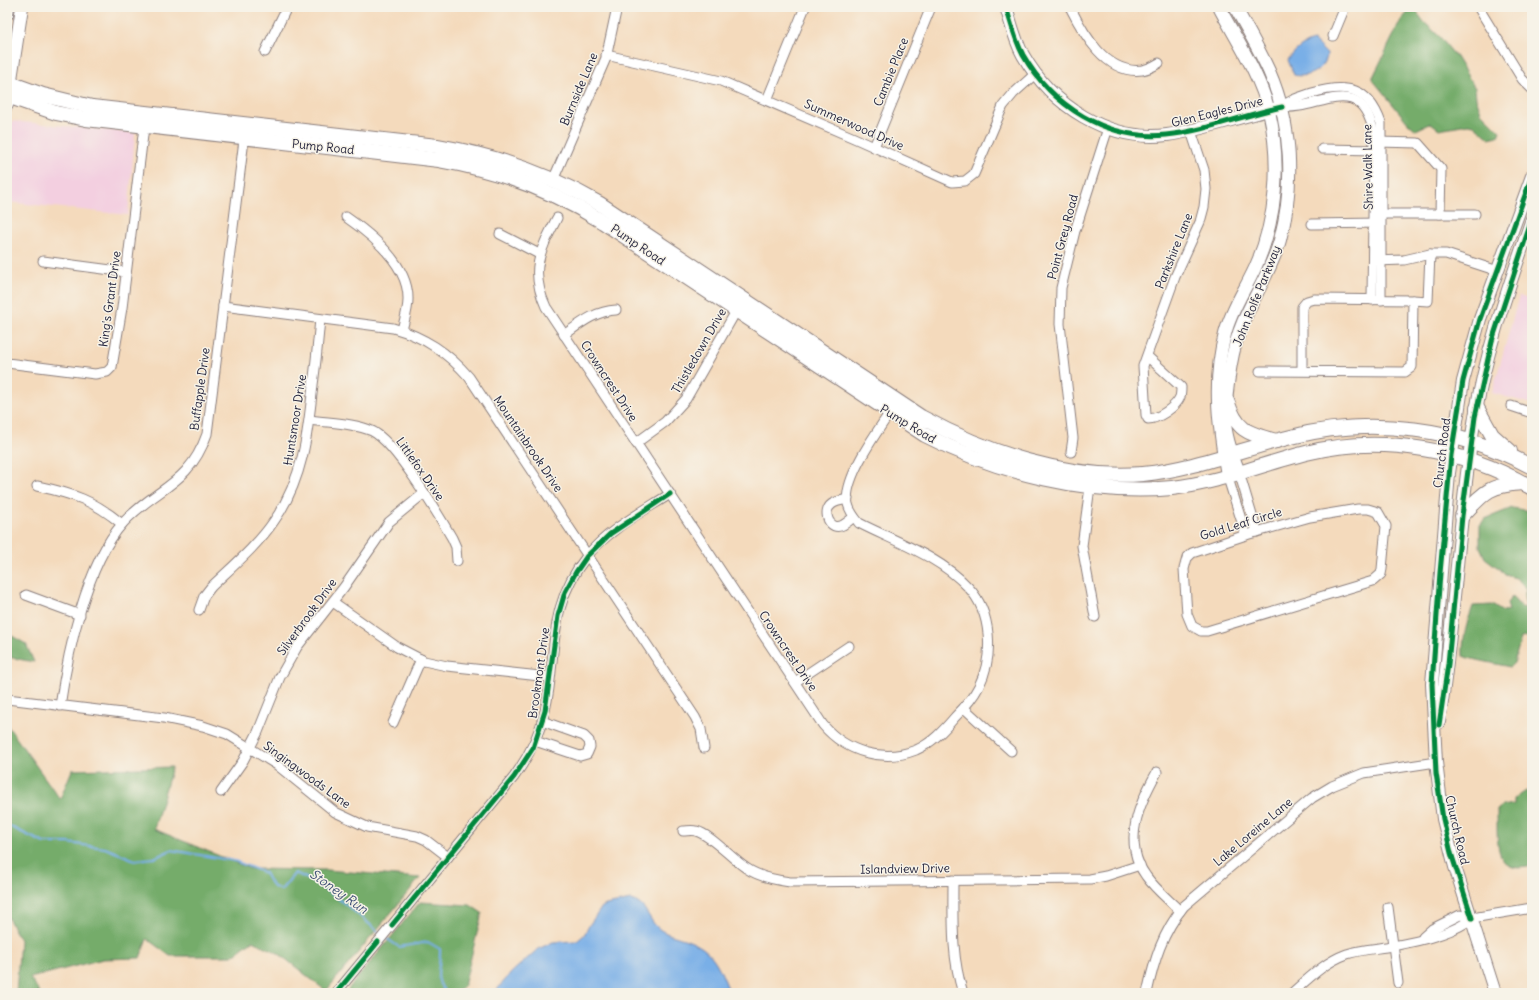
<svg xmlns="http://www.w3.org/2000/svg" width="1539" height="1000" font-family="Delius,sans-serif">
<rect width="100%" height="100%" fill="#f7f3e8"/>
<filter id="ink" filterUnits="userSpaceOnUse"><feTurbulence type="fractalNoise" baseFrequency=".025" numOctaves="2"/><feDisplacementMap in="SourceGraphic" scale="8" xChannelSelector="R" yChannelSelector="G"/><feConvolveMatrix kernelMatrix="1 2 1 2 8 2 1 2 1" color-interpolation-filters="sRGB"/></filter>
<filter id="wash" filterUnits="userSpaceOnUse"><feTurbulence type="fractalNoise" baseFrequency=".012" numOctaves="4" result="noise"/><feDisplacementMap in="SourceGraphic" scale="16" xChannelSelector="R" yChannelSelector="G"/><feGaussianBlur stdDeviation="0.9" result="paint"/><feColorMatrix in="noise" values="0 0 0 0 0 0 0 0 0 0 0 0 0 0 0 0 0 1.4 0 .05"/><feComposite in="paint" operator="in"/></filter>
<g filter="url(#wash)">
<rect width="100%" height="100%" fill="#f4dabc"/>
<g fill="#f3cfe0">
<polygon points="12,121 135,133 128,215 7,202 7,158"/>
<polygon points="1519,296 1532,300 1532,404 1492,393"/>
</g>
<g fill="#74ac6b" stroke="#4b6753">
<polygon points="1413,7 1424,22 1440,37 1456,57 1475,88 1476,98 1481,112 1500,131 1498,136 1489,138 1474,125 1468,124 1439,129 1431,123 1416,130 1408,123 1372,79 1401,20"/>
<path d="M1512 508 1532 511V636L1521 638 1514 663 1510 667 1468 658 1463 656C1462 638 1467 623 1473 606L1492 605 1503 612 1509 611 1507 603 1512 597 1523 609 1526 606 1524 597 1526 589 1516 578 1505 575 1501 570 1485 558 1480 547V525L1485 519Z"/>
<polygon points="7,633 26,644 34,662 7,657"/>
<polygon points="7,725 60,799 72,770 172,767 154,829 251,869 327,870 420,878 326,991 278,953 252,941 232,956 170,956 147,939 140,958 103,959 30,978 40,993 16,993 20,940 7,916"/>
<path d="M1526 791 1532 792V866C1491 877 1498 837 1497 810L1502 806 1514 804V799Z"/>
<polygon points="420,902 470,905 482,913 464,986 456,993 345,993"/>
</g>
<g fill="#79afe7" stroke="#4e6891">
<path d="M1314 41 1327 54C1327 68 1308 79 1294 75L1288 60C1293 52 1305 42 1314 41Z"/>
<path d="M631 900C647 904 647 918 658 928 665 934 675 936 684 939 714 949 718 965 730 993H494L512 972 538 949 553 942 577 941 584 935 590 924 602 907 606 905Z"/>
</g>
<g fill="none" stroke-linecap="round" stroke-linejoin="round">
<g stroke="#79afe7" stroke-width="2">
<path d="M7 825 44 843H68L105 848 135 860 154 858 171 850 235 861 265 873 272 886 281 890 295 873C327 886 355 912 381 934"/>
<path d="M386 938 399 947 428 942 440 949C441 969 432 976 446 993"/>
</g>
</g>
</g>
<g filter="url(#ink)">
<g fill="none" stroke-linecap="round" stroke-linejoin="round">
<g stroke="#8b7e7c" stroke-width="11">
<g id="street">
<path d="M1070 7C1083 33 1106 75 1142 70 1148 69 1154 66 1159 63"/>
<polyline points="1478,7 1522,79 1532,89"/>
<polyline points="1333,36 1345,7"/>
<polyline points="265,52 287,7"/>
<polyline points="606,55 721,81 854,138 952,182 965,181 974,174 1003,106 1013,94 1035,74"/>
<polyline points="767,100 805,7"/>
<path d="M1282 107C1291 99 1300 97 1312 93 1347 83 1368 87 1381 123V300"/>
<path d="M1282 107C1319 111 1361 70 1374 134L1372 300"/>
<polyline points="874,147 931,7"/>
<polyline points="1322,149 1378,150"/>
<polyline points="554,178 606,58 617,7"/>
<polyline points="1375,214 1440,214 1441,169 1418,143 1377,142"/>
<polyline points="1440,214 1475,214"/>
<path d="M346 217C372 235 409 266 408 300 408 310 404 321 402 330"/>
<path d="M557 218C540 251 529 270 546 307L823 725C846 752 883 763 916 750 932 743 944 730 955 717 964 708 973 698 979 686 994 656 992 612 968 587 939 556 896 542 859 523 854 517 850 512 848 504 842 479 879 429 893 408"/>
<polyline points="1312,224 1380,223"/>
<polyline points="500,234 539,254"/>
<polyline points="43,261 126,272"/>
<polyline points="1375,261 1404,260 1430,254 1446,254 1498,271"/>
<polyline points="1413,300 1428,301 1430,254"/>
<path d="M223 306 393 328C425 337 448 353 469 377L695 717 701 729 704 748"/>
<path d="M564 335C581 323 595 311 616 310"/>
<path d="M1147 356 1181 387C1181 390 1181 394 1180 397 1176 407 1158 419 1148 419L1146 415 1143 366 1175 277 1200 222 1204 207 1206 189 1204 170 1191 131"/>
<polyline points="7,363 95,374 107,372 112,367 122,308 144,127"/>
<polyline points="1260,371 1405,372 1412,367 1413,300 1314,299 1307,301 1302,307 1302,371"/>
<polyline points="1511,406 1532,413"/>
<path d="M310 420C330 423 354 423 372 431 395 442 438 514 452 538L456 547 457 561"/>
<polyline points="636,443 665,422 686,399 739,306"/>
<polyline points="1071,452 1073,438 1060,324 1061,288 1075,231 1108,128"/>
<polyline points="1239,472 1257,532"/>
<polyline points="1227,475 1246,535"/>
<path d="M37 486C74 494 93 500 122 524"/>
<polyline points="1090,487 1082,546 1095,617"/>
<path d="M848 499C843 500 836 501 832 504 821 512 830 532 843 525 847 523 851 519 854 517"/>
<polygon points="1358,509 1368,509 1378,512 1386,526 1382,569 1381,574 1373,581 1207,631 1201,631 1192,626 1187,614 1184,569 1187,558 1192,553 1246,535 1310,517"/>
<polyline points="26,595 80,615"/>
<polyline points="333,602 397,647 424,661 447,666 549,677"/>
<path d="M199 610 204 596 211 587C233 566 257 546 274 521 303 480 308 433 313 385 316 363 318 341 320 319"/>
<polyline points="795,682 849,646"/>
<polyline points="7,699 164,718 203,726 227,734 277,765 335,812 367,827 417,836 426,840 448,857"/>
<path d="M60 706C68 652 86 564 123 523 156 487 189 486 207 434L245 132"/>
<polyline points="964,708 1011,751"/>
<polyline points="393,723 421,659"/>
<polyline points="535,741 580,756 587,754 590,747 589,741 584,736 542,721"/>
<path d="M1157 772C1140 802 1121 842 1146 876 1155 889 1168 899 1180 911"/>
<polyline points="221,792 243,761 258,732 280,677 297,647 344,587 389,522 423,494"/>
<path d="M683 831C687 831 692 830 696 831 710 834 732 859 746 868 759 877 774 880 790 882L1090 879 1106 876 1140 865"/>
<path d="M953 880C953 918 951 956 963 993"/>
<polyline points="1388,907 1398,983"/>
<polyline points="1423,937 1432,929 1460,915 1472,918 1532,908"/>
<path d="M336 993 514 777C529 756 539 736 545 711 558 653 546 607 587 556 608 530 642 512 670 494"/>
<path d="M1147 993C1154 961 1162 933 1184 906L1312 798 1332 786 1364 773 1436 762"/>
<path d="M1292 993C1309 978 1325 962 1347 954 1359 950 1373 949 1386 947 1411 943 1454 934 1472 918"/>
</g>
</g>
<g stroke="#8b7e7c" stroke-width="14">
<g id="secondary">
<path d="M1006 7C1011 23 1015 41 1023 55 1052 106 1108 142 1167 135 1204 130 1240 116 1277 108"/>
<path d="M1219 7C1237 41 1259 73 1269 111 1281 163 1277 219 1255 268 1245 290 1231 310 1225 334 1212 382 1219 428 1227 475"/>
<path d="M1235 7C1247 28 1259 49 1269 71 1292 124 1295 184 1280 240 1272 269 1255 294 1243 322 1231 350 1228 381 1225 411 1223 431 1232 454 1239 472"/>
<polyline points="7,14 8,7"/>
<polyline points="7,105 22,7"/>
<path d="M1439 722C1455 621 1458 518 1475 417 1486 349 1510 284 1532 219"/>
<polyline points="1495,993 1455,867 1443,819 1436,762 1432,684 1449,473 1463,381 1480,319 1532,176"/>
</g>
</g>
<g stroke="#8b7e7c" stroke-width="16">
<g id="primary">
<path d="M7 82 43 95 92 107 437 146C496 156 549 174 600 204L921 417C987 453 1067 480 1143 474 1194 469 1242 449 1291 437 1371 416 1460 428 1532 467"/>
<path d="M7 96 56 113 86 119 439 160C498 170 552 190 603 222L925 435C996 472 1091 496 1172 488 1218 483 1262 464 1306 453 1381 434 1465 449 1532 488"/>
<path d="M1227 401C1237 431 1247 433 1276 441"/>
<polyline points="1477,408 1492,435 1510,451"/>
<path d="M1462 516C1485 491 1489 485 1524 483"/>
</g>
</g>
<use href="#street" stroke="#fff" stroke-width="9"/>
<use href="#secondary" stroke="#fff" stroke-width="12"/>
<use href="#primary" stroke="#fff" stroke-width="14"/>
<g stroke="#f7f3e8" stroke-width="8">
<g id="cycleway">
<path d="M1006 7C1011 23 1015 40 1023 55 1052 106 1107 141 1166 135 1206 131 1243 115 1282 107"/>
<polyline points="1439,725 1448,664 1462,516 1475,417 1492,341 1532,219"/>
<polyline points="1472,918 1451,853 1443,819 1436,773 1432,684 1440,573 1451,455 1463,381 1480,319 1532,176"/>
<polyline points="392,925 514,777 533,748 545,711 558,616 565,592 576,572 587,556 610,534 670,494"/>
<polyline points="336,993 378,942"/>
</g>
</g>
<use href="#cycleway" stroke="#00873e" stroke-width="5"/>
</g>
</g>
<g text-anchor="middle" stroke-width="3" stroke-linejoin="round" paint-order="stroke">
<g font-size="12" fill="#22223b" stroke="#f7f3e8">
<text transform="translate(891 72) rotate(-68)" y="4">Cambie Place</text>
<text transform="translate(579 89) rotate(-67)" y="4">Burnside Lane</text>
<text transform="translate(1217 112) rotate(-14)" y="4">Glen Eagles Drive</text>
<text transform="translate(854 125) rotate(24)" y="4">Summerwood Drive</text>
<text transform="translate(323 147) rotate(6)" y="4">Pump Road</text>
<text transform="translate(1368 167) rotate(-91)" y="4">Shire Walk Lane</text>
<text transform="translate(1063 237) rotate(-75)" y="4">Point Grey Road</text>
<text transform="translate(638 245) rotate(34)" y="4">Pump Road</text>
<text transform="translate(1174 251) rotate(-68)" y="4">Parkshire Lane</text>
<text transform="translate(1257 296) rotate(-68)" y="4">John Rolfe Parkway</text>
<text transform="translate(110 299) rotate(-82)" y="4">King's Grant Drive</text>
<text transform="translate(699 351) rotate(-60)" y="4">Thistledown Drive</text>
<text transform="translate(609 381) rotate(57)" y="4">Crowncrest Drive</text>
<text transform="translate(200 389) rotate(-82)" y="4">Buffapple Drive</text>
<text transform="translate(295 420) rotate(-81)" y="4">Huntsmoor Drive</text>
<text transform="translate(908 424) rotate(31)" y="4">Pump Road</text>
<text transform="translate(528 444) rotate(56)" y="4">Mountainbrook Drive</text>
<text transform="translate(1442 453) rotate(-83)" y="4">Church Road</text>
<text transform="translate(420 469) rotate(55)" y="4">Littlefox Drive</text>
<text transform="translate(1241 524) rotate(-17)" y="4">Gold Leaf Circle</text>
<text transform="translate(307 617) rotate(-54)" y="4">Silverbrook Drive</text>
<text transform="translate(788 651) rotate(56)" y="4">Crowncrest Drive</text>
<text transform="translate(539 673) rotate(-82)" y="4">Brookmont Drive</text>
<text transform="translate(307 775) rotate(36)" y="4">Singingwoods Lane</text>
<text transform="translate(1457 830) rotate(77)" y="4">Church Road</text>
<text transform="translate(1253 832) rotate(-40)" y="4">Lake Loreine Lane</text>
<text transform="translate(905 869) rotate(-1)" y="4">Islandview Drive</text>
</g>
<g font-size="13" font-style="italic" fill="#405377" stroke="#f7f3e8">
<text transform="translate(339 891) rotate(35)" y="5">Stoney Run</text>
</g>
</g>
<rect width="1539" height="1000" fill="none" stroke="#f7f3e8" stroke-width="24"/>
</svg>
